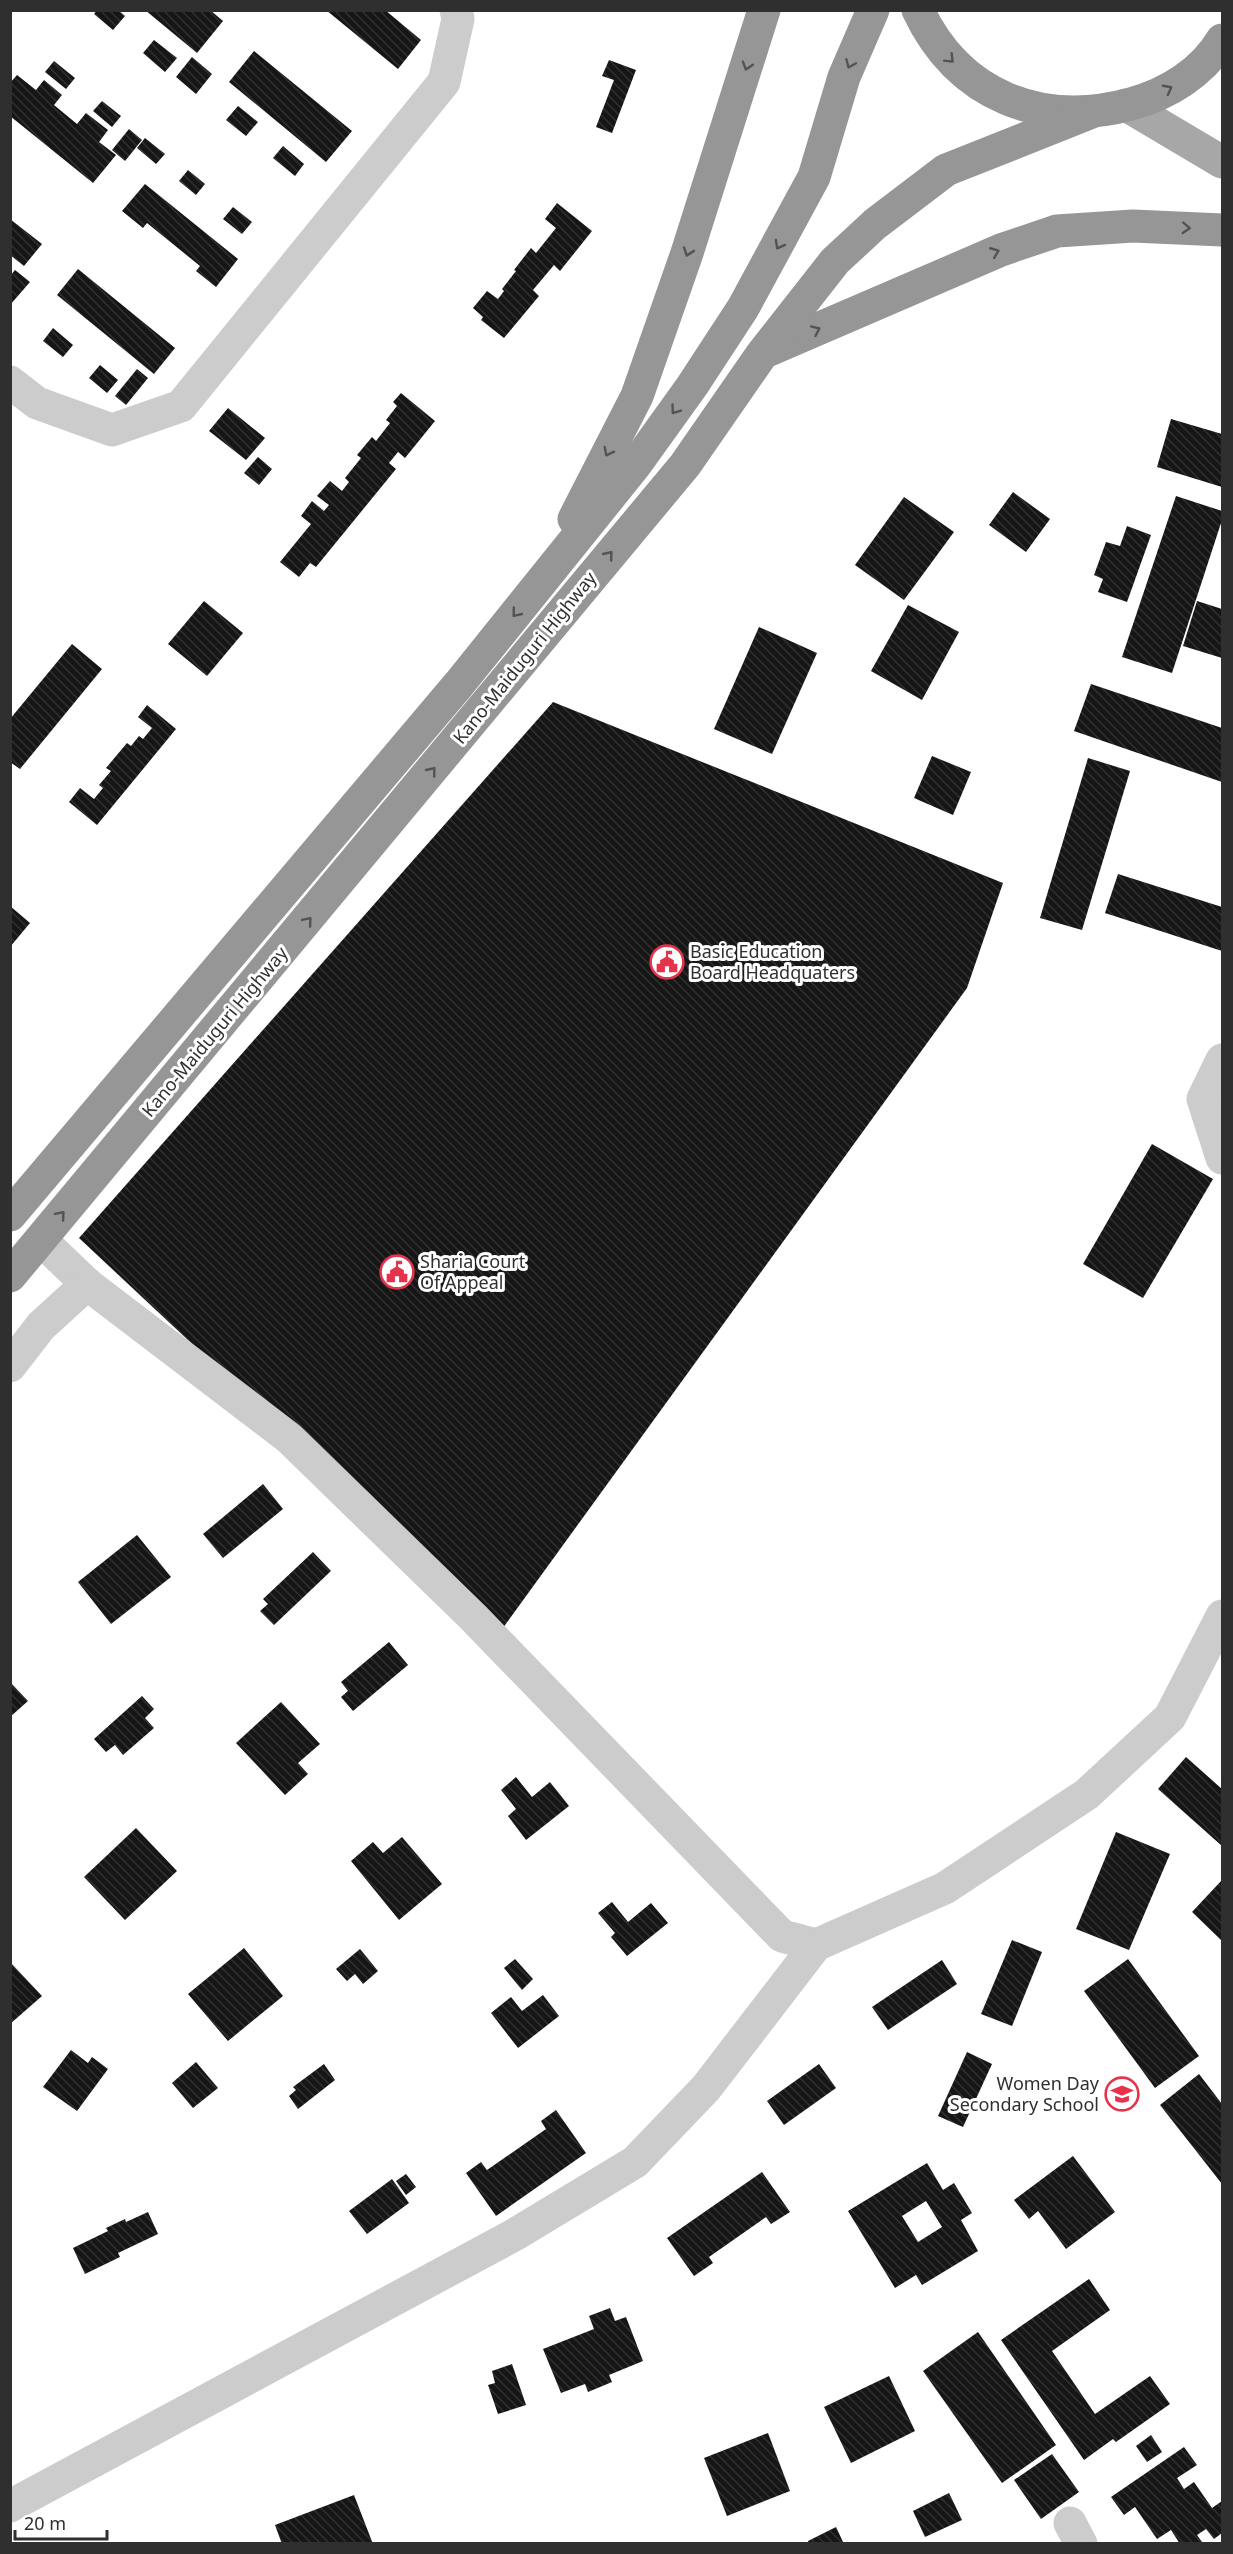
<svg xmlns="http://www.w3.org/2000/svg" width="1233" height="2554" font-family="'Noto Sans',sans-serif">
<defs>
<pattern id="building-back-hatch" width="6" height="6" patternUnits="userSpaceOnUse" patternTransform="scale(1.5)"><rect width="6" height="6" fill="#161616"/><path d="M-1 5l2 2M0 0l6 6M5-1l2 2" fill="none" stroke="#303030"/></pattern>
</defs>
<rect width="100%" height="100%" fill="#fff"/>
<g fill="url(#building-back-hatch)" fill-rule="evenodd">
<polygon points="97,10 118,10 125,16 113,30 94,14"/>
<polygon points="145,10 210,10 223,21 197,53"/>
<polygon points="326,10 385,10 421,40 398,69"/>
<polygon points="154,40 177,58 165,72 143,53"/>
<polygon points="254,51 352,131 326,162 229,82"/>
<polygon points="192,57 212,74 196,94 176,77"/>
<polygon points="609,60 636,70 612,133 596,127 614,80 602,76"/>
<polygon points="54,61 75,78 66,89 45,72"/>
<polygon points="17,75 36,90 44,80 62,95 54,105 77,124 86,113 108,130 99,142 116,155 93,183 10,116 10,83"/>
<polygon points="102,101 121,116 112,127 93,111"/>
<polygon points="238,106 258,122 246,136 226,120"/>
<polygon points="129,129 142,140 125,161 112,150"/>
<polygon points="145,138 165,154 156,164 137,148"/>
<polygon points="283,146 304,164 295,176 273,158"/>
<polygon points="188,170 205,184 196,195 179,181"/>
<polygon points="145,184 238,259 216,287 196,271 200,266 147,223 143,228 122,211"/>
<polygon points="557,203 592,231 560,271 554,265 533,290 539,296 504,338 481,320 483,317 473,308 487,291 498,299 504,291 502,289 516,271 514,270 531,248 536,253 556,228 545,219"/>
<polygon points="233,207 252,222 242,234 223,219"/>
<polygon points="10,219 42,244 24,266 10,255"/>
<polygon points="78,269 175,348 154,374 57,295"/>
<polygon points="15,270 30,282 10,305 10,276"/>
<polygon points="53,328 73,345 63,357 43,341"/>
<polygon points="100,365 118,380 107,393 89,378"/>
<polygon points="137,369 148,378 126,405 115,396"/>
<polygon points="401,393 435,421 405,458 398,452 389,463 396,469 316,567 310,563 299,577 280,562 311,524 301,516 312,501 324,511 329,505 317,496 330,481 342,491 349,482 345,478 361,458 357,455 372,437 376,441 390,423 386,420 397,406 393,402"/>
<polygon points="228,408 265,438 246,460 209,431"/>
<polygon points="1171,419 1222,434 1222,487 1157,467"/>
<polygon points="258,457 272,469 259,485 244,473"/>
<polygon points="1013,492 1050,519 1026,552 989,525"/>
<polygon points="1176,496 1222,511 1222,520 1172,673 1122,657"/>
<polygon points="904,497 954,532 904,600 855,565"/>
<polygon points="1127,526 1151,535 1127,602 1098,592 1103,579 1094,575 1106,542 1120,546"/>
<polygon points="204,601 243,633 207,676 168,644"/>
<polygon points="1197,601 1222,609 1222,658 1183,646"/>
<polygon points="908,605 959,632 922,700 871,671"/>
<polygon points="759,627 817,653 772,754 714,729"/>
<polygon points="72,644 102,669 20,769 10,762 10,719"/>
<polygon points="1091,684 1222,728 1222,782 1074,731"/>
<polygon points="553,702 1003,883 967,988 500,1632 79,1238"/>
<polygon points="147,705 176,729 97,825 69,802 80,788 94,799 103,788 99,785 111,771 106,768 127,743 131,746 139,736 143,739 152,728 138,717"/>
<polygon points="932,756 971,772 953,815 914,798"/>
<polygon points="1088,758 1130,771 1082,930 1040,918"/>
<polygon points="1118,874 1222,907 1222,951 1105,913"/>
<polygon points="10,906 30,923 10,947"/>
<polygon points="1152,1144 1213,1179 1143,1298 1083,1264"/>
<polygon points="263,1484 283,1509 223,1558 203,1534"/>
<polygon points="137,1535 171,1577 111,1624 78,1582"/>
<polygon points="313,1552 331,1571 274,1625 260,1611 268,1604 263,1599"/>
<polygon points="389,1642 408,1665 353,1711 341,1697 348,1691 341,1682"/>
<polygon points="10,1682 28,1701 10,1717"/>
<polygon points="142,1696 154,1709 145,1718 154,1728 123,1755 115,1745 106,1752 94,1739"/>
<polygon points="281,1702 320,1744 298,1763 308,1774 285,1795 236,1743"/>
<polygon points="1186,1757 1222,1789 1222,1846 1158,1789"/>
<polygon points="516,1777 532,1797 550,1782 569,1806 526,1840 508,1816 516,1809 501,1790"/>
<polygon points="136,1828 177,1871 125,1920 84,1877"/>
<polygon points="1116,1832 1170,1854 1129,1950 1076,1929"/>
<polygon points="402,1837 442,1884 399,1920 351,1861 373,1842 383,1853"/>
<polygon points="1222,1880 1222,1941 1192,1912"/>
<polygon points="612,1902 628,1922 651,1903 668,1923 627,1956 611,1937 615,1933 598,1913"/>
<polygon points="1012,1940 1042,1952 1012,2026 981,2014"/>
<polygon points="244,1948 283,1996 228,2041 188,1994"/>
<polygon points="360,1949 378,1971 363,1984 355,1974 347,1981 336,1969"/>
<polygon points="515,1959 533,1979 522,1990 504,1968"/>
<polygon points="1128,1959 1199,2056 1155,2088 1084,1991"/>
<polygon points="942,1960 957,1984 888,2030 872,2007"/>
<polygon points="10,1962 42,1996 10,2024"/>
<polygon points="543,1995 559,2016 518,2048 491,2013 511,1997 522,2011"/>
<polygon points="71,2050 88,2063 92,2057 108,2069 77,2111 43,2087"/>
<polygon points="967,2052 992,2064 963,2127 938,2116"/>
<polygon points="196,2062 218,2088 193,2108 172,2083"/>
<polygon points="324,2064 335,2080 298,2109 289,2096 296,2090 293,2087"/>
<polygon points="819,2064 836,2088 784,2125 767,2101"/>
<polygon points="1199,2074 1222,2104 1222,2184 1160,2105"/>
<polygon points="556,2110 586,2153 496,2216 466,2173 481,2162 487,2170 546,2129 541,2121"/>
<polygon points="1073,2156 1115,2212 1066,2249 1038,2211 1029,2219 1014,2200"/>
<path d="M927 2163 943 2190 954 2183 972 2213 961 2220 978 2251 922 2285 916 2275 895 2288 848 2211ZM926 2201 942 2227 918 2242 902 2216Z"/>
<polygon points="762,2172 790,2212 771,2224 766,2217 709,2257 713,2263 694,2276 667,2238"/>
<polygon points="406,2174 416,2187 406,2195 396,2181"/>
<polygon points="392,2179 409,2203 367,2234 349,2211"/>
<polygon points="148,2212 158,2234 118,2253 120,2257 85,2274 73,2248 108,2231 106,2228 125,2219 126,2222"/>
<polygon points="1089,2279 1110,2310 1052,2351 1095,2414 1150,2376 1170,2404 1116,2442 1113,2439 1084,2460 1001,2340"/>
<polygon points="610,2308 615,2321 626,2317 643,2361 609,2375 612,2382 588,2392 585,2384 561,2393 543,2349 594,2329 589,2316"/>
<polygon points="978,2332 1056,2445 1002,2483 923,2371"/>
<polygon points="512,2364 526,2405 498,2414 488,2385 495,2383 492,2371"/>
<polygon points="889,2376 915,2431 851,2463 824,2407"/>
<polygon points="768,2433 790,2491 727,2516 704,2458"/>
<polygon points="1151,2435 1162,2452 1147,2462 1136,2446"/>
<polygon points="1184,2447 1197,2465 1177,2478 1184,2489 1194,2482 1212,2508 1222,2501 1222,2533 1214,2539 1206,2529 1197,2535 1202,2542 1200,2544 1180,2544 1171,2530 1157,2539 1135,2507 1124,2515 1111,2497"/>
<polygon points="1052,2454 1079,2492 1041,2519 1014,2480"/>
<polygon points="949,2493 962,2520 925,2537 913,2511"/>
<polygon points="354,2495 373,2544 282,2544 275,2525"/>
<polygon points="836,2527 844,2544 809,2544 808,2541"/>
</g>
<g fill="none" stroke-linecap="round" stroke-linejoin="round">
<g stroke="#ccc" stroke-width="33">
<polyline points="10,382 37,403 112,430 181,406 444,82 458,19 456,10"/>
<polyline points="1222,1060 1203,1099 1222,1158"/>
<polyline points="41,1240 87,1284 289,1438 473,1617 782,1936 816,1945"/>
<polyline points="10,1366 41,1326 87,1284"/>
<polyline points="10,2506 514,2235 635,2162 706,2088 816,1945 945,1888 1087,1794 1170,1717 1222,1616"/>
<polyline points="1070,2523 1081,2544"/>
</g>
<polyline stroke="#a7a7a7" stroke-width="33" points="1126,105 1222,162"/>
<g stroke="#969696" stroke-width="33">
<path d="M918 10C959 97 1042 128 1131 104 1168 94 1203 72 1222 40"/>
<polyline points="769,350 1001,250 1057,231 1133,226 1222,230"/>
<polyline points="574,519 637,396 687,253 764,10"/>
<polyline points="10,1215 459,684 636,464 692,386 743,308 814,177 844,77 873,10"/>
<polyline points="10,1276 685,465 762,354 835,261 875,224 946,170 1092,112"/>
</g>
</g>
<defs><path id="oneway-chevron" d="M-2-3.5L2.5 0L-2 3.5" fill="none" stroke-width="1.6" stroke-linecap="round" stroke-linejoin="round" transform="scale(1.5)"/></defs>
<g stroke="#535353">
<use href="#oneway-chevron" transform="translate(950 59) rotate(45)"/>
<use href="#oneway-chevron" transform="translate(850 64) rotate(113)"/>
<use href="#oneway-chevron" transform="translate(747 66) rotate(107)"/>
<use href="#oneway-chevron" transform="translate(1168 89) rotate(-28)"/>
<use href="#oneway-chevron" transform="translate(1186 228) rotate(3)"/>
<use href="#oneway-chevron" transform="translate(779 245) rotate(119)"/>
<use href="#oneway-chevron" transform="translate(688 252) rotate(109)"/>
<use href="#oneway-chevron" transform="translate(995 252) rotate(-22)"/>
<use href="#oneway-chevron" transform="translate(816 330) rotate(-24)"/>
<use href="#oneway-chevron" transform="translate(675 410) rotate(126)"/>
<use href="#oneway-chevron" transform="translate(608 452) rotate(117)"/>
<use href="#oneway-chevron" transform="translate(609 555) rotate(-51)"/>
<use href="#oneway-chevron" transform="translate(516 613) rotate(129)"/>
<use href="#oneway-chevron" transform="translate(432 771) rotate(-51)"/>
<use href="#oneway-chevron" transform="translate(308 921) rotate(-50)"/>
<use href="#oneway-chevron" transform="translate(61 1215) rotate(-50)"/>
</g>
<defs>
<g id="civic-ring" transform="scale(1.725)"><circle r="9.5" fill="#fff" stroke="#e4334b" stroke-width="1.5"/><path d="M-.6-6.5H3V-4.5H.6V-3L4-1V1h2V6H-6V1h2V-1L-.6-3ZM-1.2 2.5V6h2.4V2.5Z" fill="#e4334b"/></g>
<g id="school-ring" transform="scale(1.725)"><circle r="9.5" fill="#fff" stroke="#e4334b" stroke-width="1.5"/><path d="M0-5L7-2L0 1L-7-2ZM-4 1L0 2.5L4 1V4Q0 6-4 4Z" fill="#e4334b"/></g>
</defs>
<g fill-rule="evenodd">
<use href="#civic-ring" x="667" y="962"/>
<use href="#civic-ring" x="397" y="1272"/>
<use href="#school-ring" x="1122" y="2094"/>
</g>
<g text-anchor="middle" stroke-width="6" stroke-linejoin="round" paint-order="stroke">
<g font-size="18" fill="#2f2f2f" stroke="#fff">
<text transform="translate(525 658) rotate(-51)" y="6">Kano-Maiduguri Highway</text>
<text transform="translate(215 1032) rotate(-50)" y="6">Kano-Maiduguri Highway</text>
</g>
<g font-size="18" fill="#2f2f2f" stroke="#fff" text-anchor="start">
<text x="690" y="958">Basic Education<tspan x="690" dy="21">Board Headquaters</tspan></text>
<text x="420" y="1268">Sharia Court<tspan x="420" dy="21">Of Appeal</tspan></text>
<text x="1099" y="2090" text-anchor="end">Women Day<tspan x="1099" dy="21">Secondary School</tspan></text>
</g>
</g>
<rect width="1233" height="2554" fill="none" stroke="#2f2f2f" stroke-width="24"/>
<path d="M15 2530v9h92v-9" fill="none" stroke="#2f2f2f" stroke-width="3"/>
<text x="24" y="2530" font-size="18" fill="#2f2f2f" stroke="#ffffff" stroke-width="4.5" paint-order="stroke">20 m</text>
</svg>
